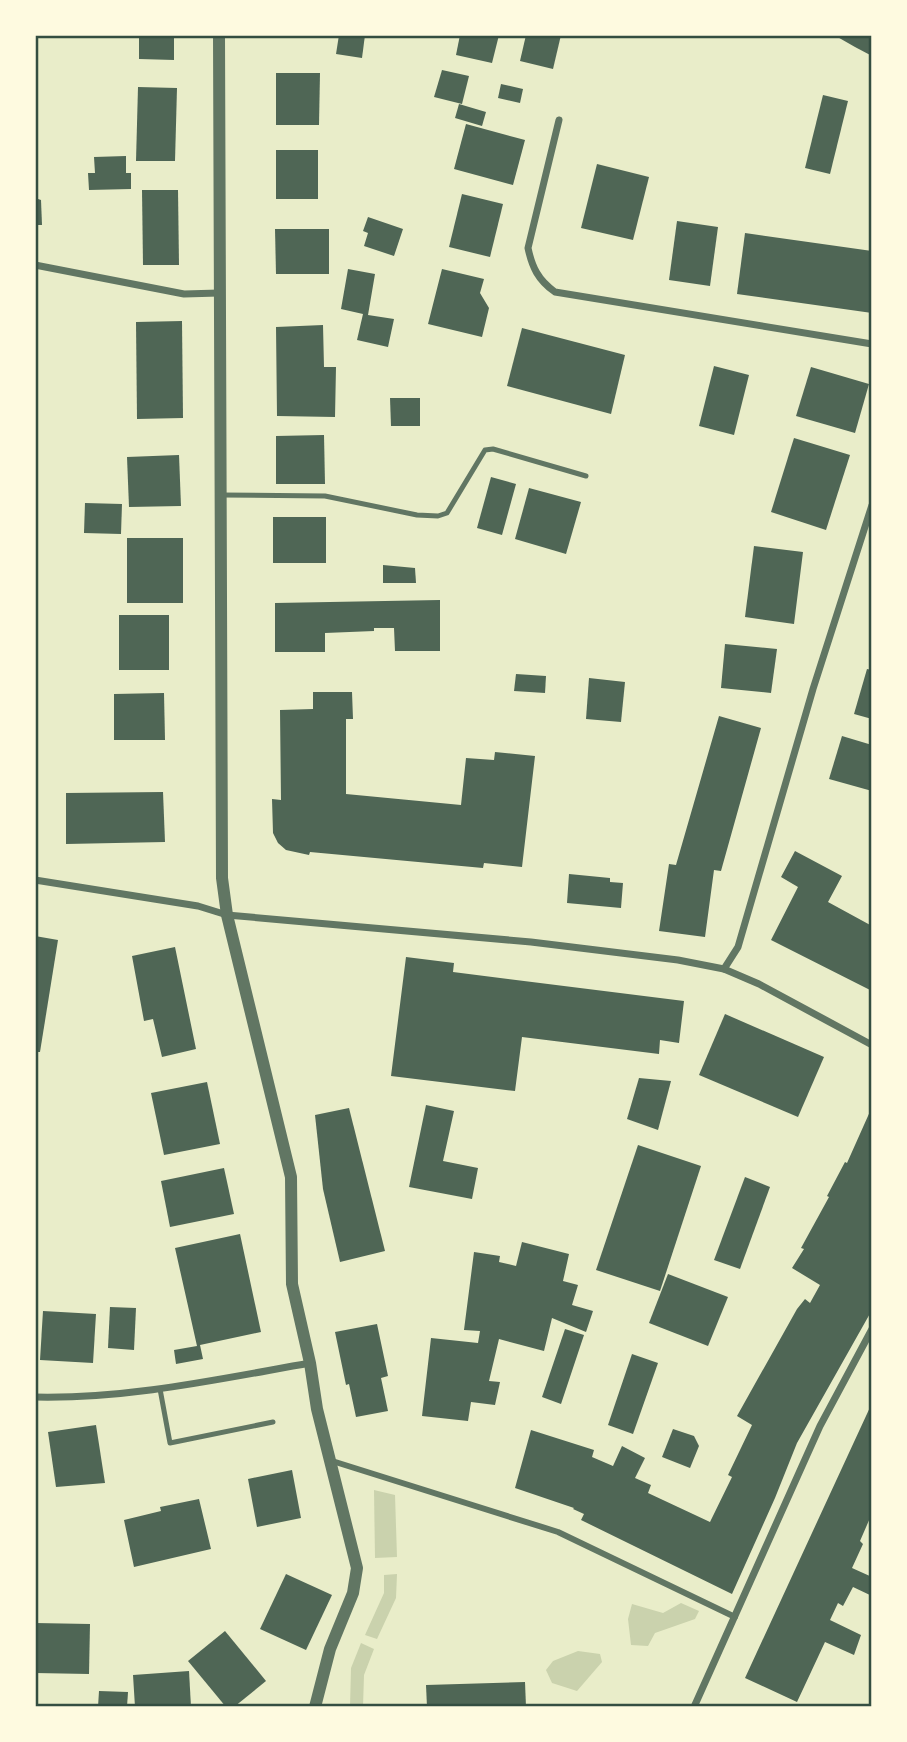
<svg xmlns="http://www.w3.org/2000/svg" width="907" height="1742" font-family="Raleway,sans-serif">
<rect width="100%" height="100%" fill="#e9edc9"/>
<g fill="#cad2ad">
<polygon points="374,1490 395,1495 397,1557 375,1558"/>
<polygon points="397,1574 396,1598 377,1639 365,1635 384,1593 384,1575"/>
<polygon points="681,1603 699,1611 695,1619 655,1633 648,1646 631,1645 628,1619 632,1604 663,1613"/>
<polygon points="361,1643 374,1649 364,1675 363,1707 350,1707 351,1668"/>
<polygon points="578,1651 600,1654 602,1662 577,1691 552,1683 546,1670 553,1661"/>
</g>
<g fill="#4f6655">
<polygon points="139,35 174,35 174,60 139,59"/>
<polygon points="339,35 365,35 362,58 336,54"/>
<polygon points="460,35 499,35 492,63 456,55"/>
<polygon points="526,35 561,35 553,69 520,61"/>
<polygon points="834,35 872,35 872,56 855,47"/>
<polygon points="442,70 469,76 462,104 434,97"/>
<polygon points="276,73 320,73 319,125 276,125"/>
<polygon points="501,84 523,89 520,103 498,98"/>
<polygon points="138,87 177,88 175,161 136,161"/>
<polygon points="823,95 848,101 830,174 805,168"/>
<polygon points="459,104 486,112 482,126 455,118"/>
<polygon points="466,124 525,140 513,185 454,169"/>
<rect x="276" y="150" width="42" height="49"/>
<polygon points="126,156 126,173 131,173 131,189 89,190 88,173 95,173 94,157"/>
<polygon points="597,164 649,177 633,240 581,228"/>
<polygon points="142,190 178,190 179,265 143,265"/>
<polygon points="462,194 503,204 490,257 449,247"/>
<polygon points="35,198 41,200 42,225 35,225"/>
<polygon points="368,217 403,229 394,256 364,246 368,233 363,231"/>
<polygon points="677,221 718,227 710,286 669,280"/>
<polygon points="275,229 329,229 329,274 276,274"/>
<polygon points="745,233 872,251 872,313 737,294"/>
<polygon points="348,269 375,274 368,315 394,319 388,347 357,340 363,314 341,309"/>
<polygon points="442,269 484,279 480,293 489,308 482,337 428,324"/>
<polygon points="182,321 183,418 137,419 136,322"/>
<polygon points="323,325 324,367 336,367 335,417 277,416 276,327"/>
<polygon points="522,328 625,355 611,414 507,386"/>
<polygon points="714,366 749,375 734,435 699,426"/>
<polygon points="811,367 869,384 855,433 796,416"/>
<polygon points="390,398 420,398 420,426 391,426"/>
<polygon points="324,435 325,484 276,484 276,436"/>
<polygon points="794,438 850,455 826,530 771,512"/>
<polygon points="179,455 181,506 129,507 127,457"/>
<polygon points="491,477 516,484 502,535 477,528"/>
<polygon points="529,488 581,502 566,554 515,539"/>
<polygon points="85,503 122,504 121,534 84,533"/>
<rect x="273" y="517" width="53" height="46"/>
<rect x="127" y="538" width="56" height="65"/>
<polygon points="754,546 803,552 794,624 745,617"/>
<polygon points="383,565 415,568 416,583 383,583"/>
<polygon points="440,600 440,651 395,651 394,628 374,628 374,631 325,633 325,652 275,652 275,603"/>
<rect x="119" y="615" width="50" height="55"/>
<polygon points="725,644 777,649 771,693 721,688"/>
<polygon points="867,669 872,670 872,719 854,714"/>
<polygon points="516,674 546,676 545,693 514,691"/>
<polygon points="589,678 625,682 621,722 586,719"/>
<polygon points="313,692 352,692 353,719 346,719 346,794 461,805 466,758 494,760 495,752 535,756 522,867 484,863 483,868 310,852 309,855 286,850 278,843 273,833 272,799 281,800 280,710 313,709"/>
<polygon points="164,693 165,740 114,740 114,694"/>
<polygon points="719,716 761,728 721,871 714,870 705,937 659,931 669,864 676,865"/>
<polygon points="842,736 872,745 872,791 829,779"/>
<polygon points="163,792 165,842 66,844 66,793"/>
<polygon points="795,851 842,876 828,902 872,926 872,991 771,940 798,887 781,877"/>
<polygon points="569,874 610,878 610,882 623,883 621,908 567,903"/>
<polygon points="35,936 58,940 40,1052 35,1052"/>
<polygon points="175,947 196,1049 162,1057 153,1019 144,1021 132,956"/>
<polygon points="406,957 454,963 453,972 684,1001 679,1043 660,1040 659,1054 522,1037 515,1091 391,1076"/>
<polygon points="725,1014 824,1057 798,1117 699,1075"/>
<polygon points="639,1078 671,1081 658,1130 627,1119"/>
<polygon points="207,1082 220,1144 164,1155 151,1093"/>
<polygon points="426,1105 454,1111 443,1161 478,1168 472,1199 409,1187"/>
<polygon points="872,1107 872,1310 797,1443 775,1498 732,1594 581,1520 584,1514 573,1509 574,1508 515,1488 531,1430 594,1450 592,1457 613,1466 622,1446 645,1458 635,1478 651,1485 648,1493 710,1522 732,1477 728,1475 752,1425 737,1416 797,1309 805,1299 810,1303 820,1285 792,1268 804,1249 801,1248 829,1197 827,1196 845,1162 847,1163"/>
<polygon points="349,1108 385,1251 340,1262 323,1189 315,1115"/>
<polygon points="638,1145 701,1166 660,1291 596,1270"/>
<polygon points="224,1168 234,1214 170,1227 161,1181"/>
<polygon points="745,1177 770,1187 740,1269 714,1260"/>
<polygon points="240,1234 261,1332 200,1345 203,1359 176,1364 174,1350 197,1346 175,1248"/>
<polygon points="522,1242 569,1254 563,1281 578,1285 572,1305 593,1311 586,1332 552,1318 544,1351 499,1339 489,1381 500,1382 495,1405 471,1402 468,1421 422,1416 431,1338 478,1343 480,1331 464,1330 474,1252 500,1256 499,1262 516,1266"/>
<polygon points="668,1274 728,1297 708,1346 649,1323"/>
<polygon points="110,1307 136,1308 134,1350 108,1348"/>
<polygon points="43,1311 96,1314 93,1363 40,1360"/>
<polygon points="377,1324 388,1376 381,1378 388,1411 356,1417 349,1384 346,1385 335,1332"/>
<polygon points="565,1329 584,1335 561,1404 542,1397"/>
<polygon points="632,1354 658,1363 633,1434 608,1425"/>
<polygon points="872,1403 872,1519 870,1518 860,1541 863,1544 852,1568 872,1577 872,1596 853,1587 843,1606 838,1603 830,1620 861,1635 854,1655 825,1642 797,1702 745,1678"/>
<polygon points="96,1425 105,1483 56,1487 48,1432"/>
<polygon points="673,1429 694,1436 699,1446 690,1468 662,1457"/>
<polygon points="292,1470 301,1518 257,1527 248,1479"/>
<polygon points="199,1499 211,1549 134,1567 124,1520 161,1511 160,1507"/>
<polygon points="286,1574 332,1595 306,1650 260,1629"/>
<polygon points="35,1623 90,1624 89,1674 35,1673"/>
<polygon points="225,1631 266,1681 234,1707 226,1707 188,1661"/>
<polygon points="189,1671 191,1707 135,1707 133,1675"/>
<polygon points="525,1682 526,1707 427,1707 426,1685"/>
<polygon points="99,1691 128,1692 127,1707 98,1707"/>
</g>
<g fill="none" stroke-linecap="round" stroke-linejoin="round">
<g stroke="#617663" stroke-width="5">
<polyline points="221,495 325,496 417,515 438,516 447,513 485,450 493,449 586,476"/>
<polyline points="160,1389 170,1443 273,1422"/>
</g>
<polyline stroke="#617663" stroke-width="6" points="329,1460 558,1532 735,1617"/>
<g stroke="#617663" stroke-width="7">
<path d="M559 120 528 248C532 267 538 280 555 292L872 344"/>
<polyline points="35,265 184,294 219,293"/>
<polyline points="35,880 198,906 227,915 531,942 678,960 724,969 759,984 872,1045"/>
<polyline points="724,969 738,947 813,689 872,505"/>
<path d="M35 1397C128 1399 219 1379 310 1363"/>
<polyline points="694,1707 820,1426 872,1329"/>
</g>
<polyline stroke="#617663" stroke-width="12" points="219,35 222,878 227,915 291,1177 292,1284 310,1363 317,1409 357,1568 353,1593 330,1649 315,1707"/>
</g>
<rect width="907" height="1742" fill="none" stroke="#fefae0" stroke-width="74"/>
<rect x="37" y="37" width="833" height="1668" fill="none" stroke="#344e41" stroke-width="2.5"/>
</svg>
